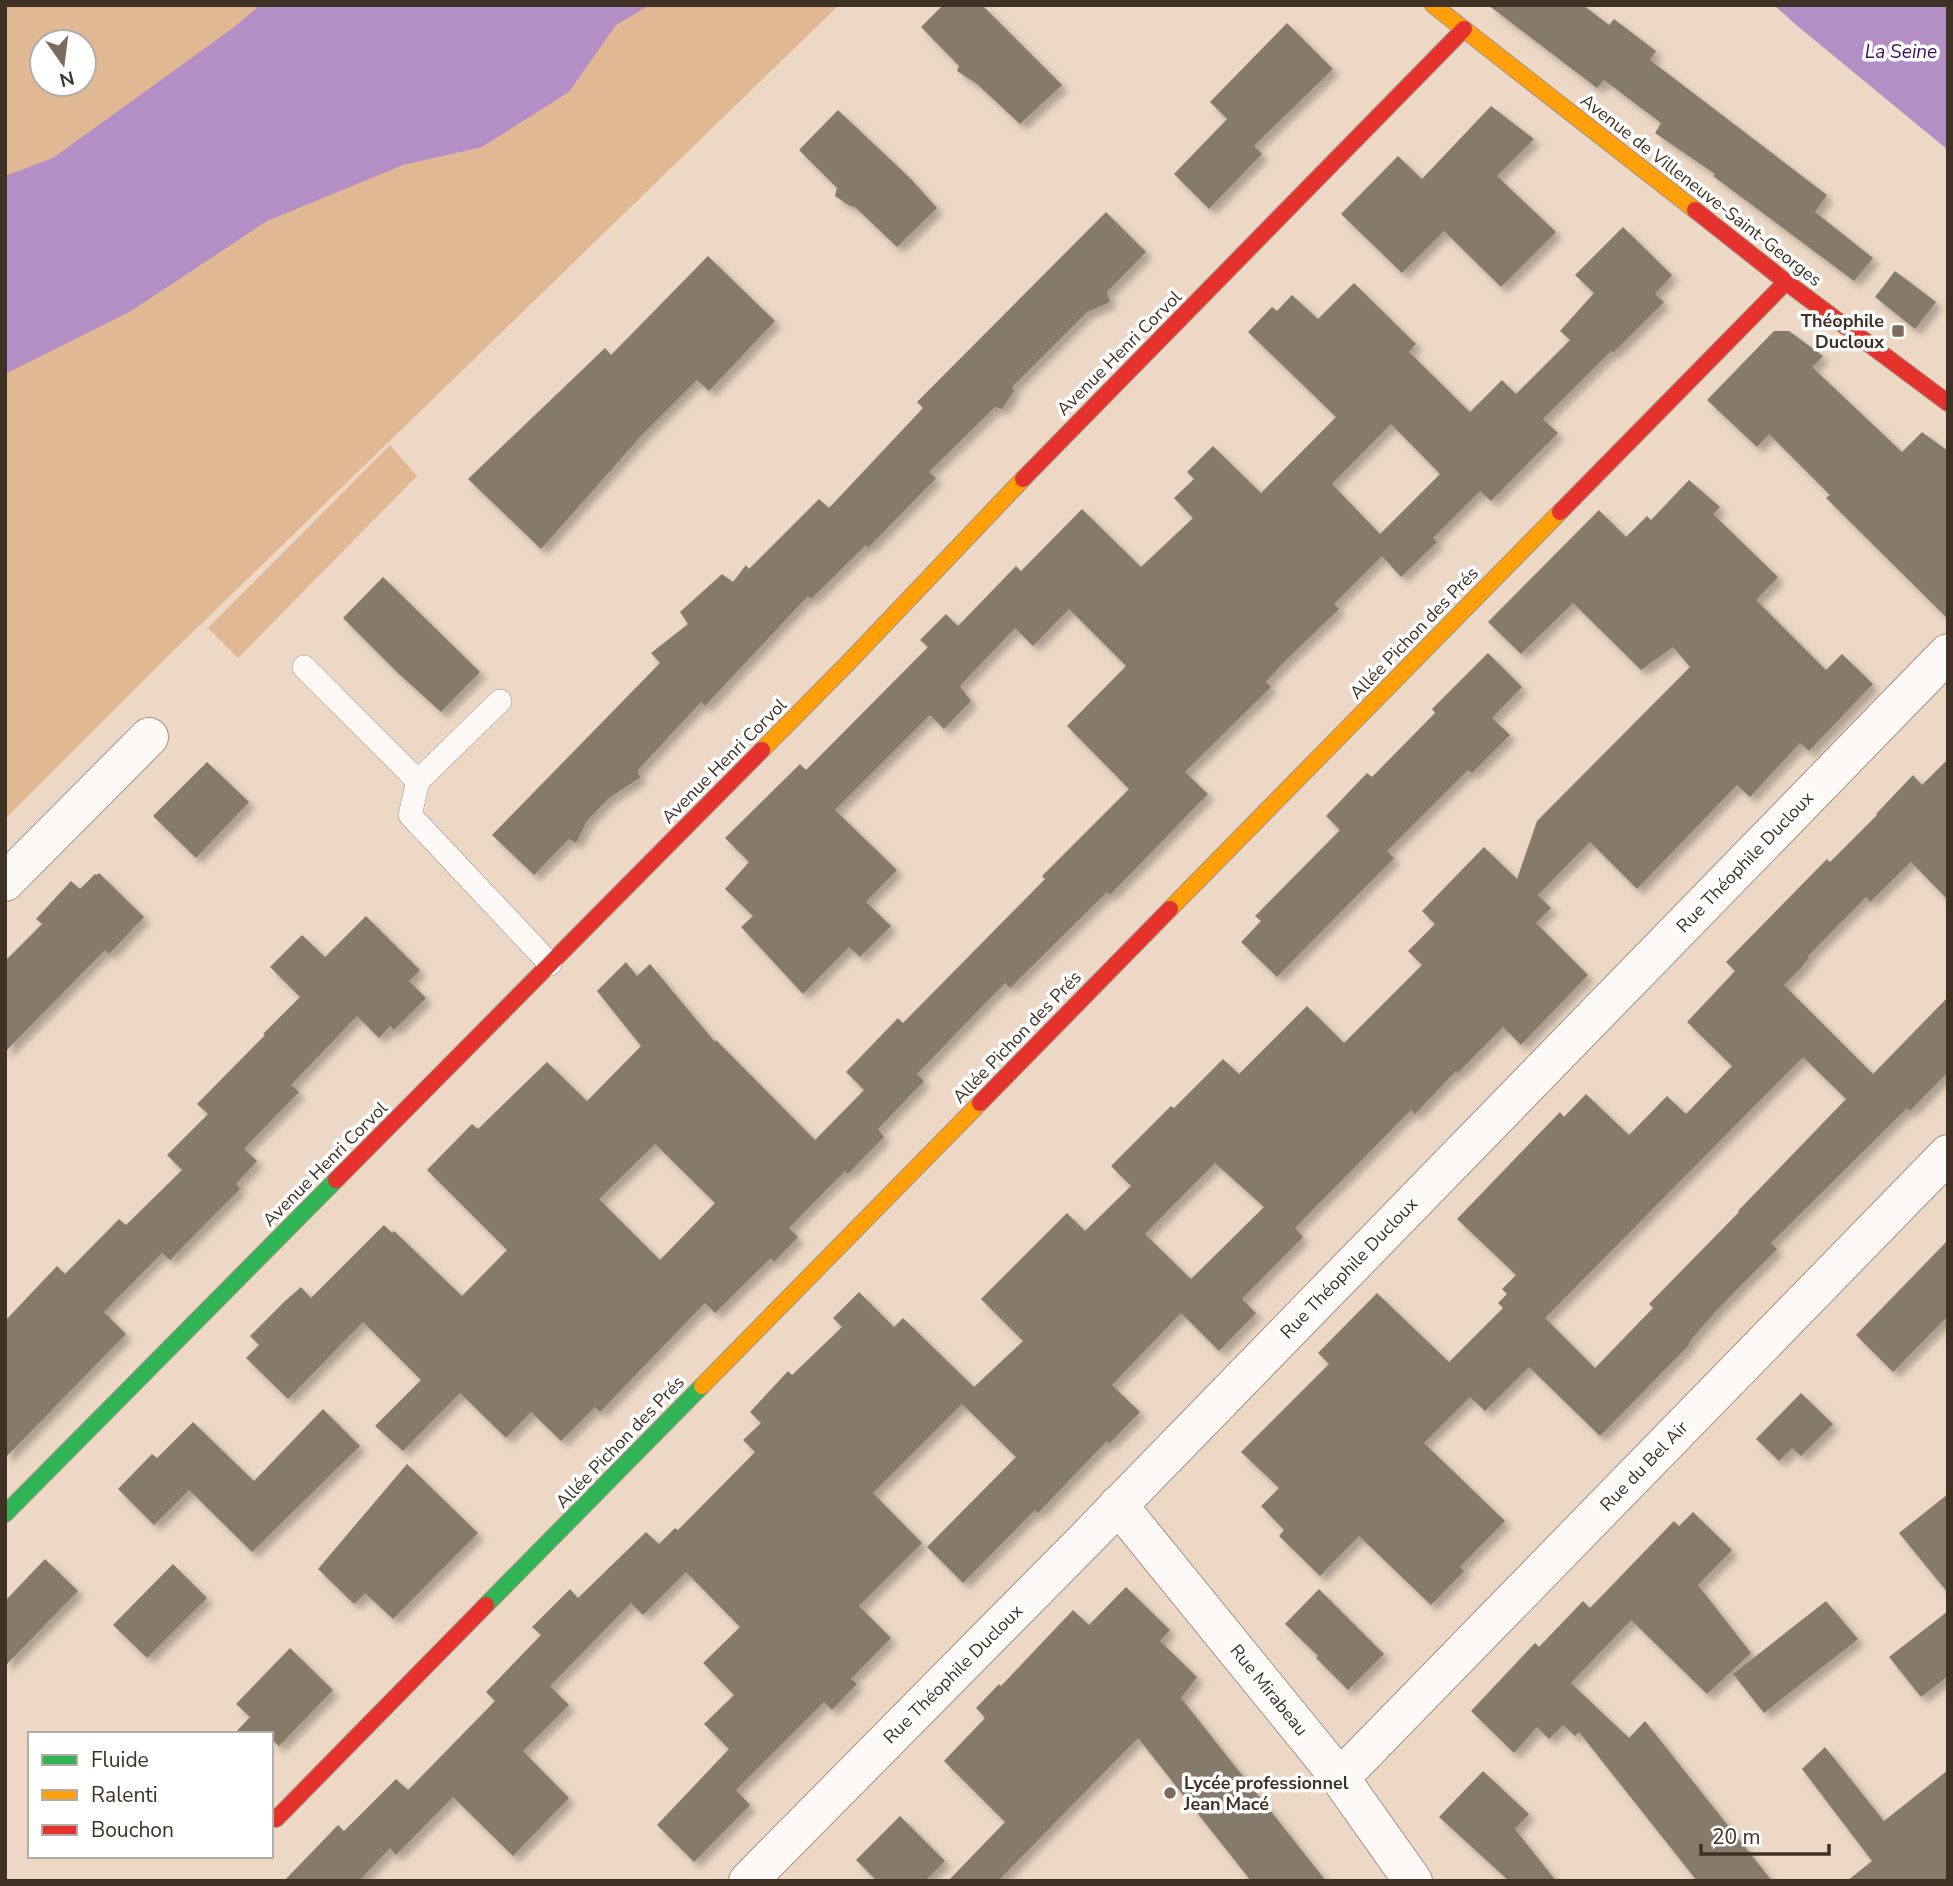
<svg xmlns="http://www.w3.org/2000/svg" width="1953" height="1886" font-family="'Nunito Sans',sans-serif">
<defs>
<filter id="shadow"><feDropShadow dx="6" dy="6" stdDeviation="3.5" flood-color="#0004"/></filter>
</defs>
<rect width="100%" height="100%" fill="#ecd8c5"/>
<g fill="#e0b994" fill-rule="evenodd">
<path d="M5 5H839L165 659 5 819ZM42 42H84V84H42Z"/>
<polygon points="390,445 417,476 238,658 208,628"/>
</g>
<g fill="#b38fc6">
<polygon points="260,5 650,5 616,25 569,92 482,147 403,165 267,221 131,311 5,374 5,176 53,158 233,28"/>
<polygon points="1774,5 1948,5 1948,150 1795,24"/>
</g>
<g fill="#867a6b" fill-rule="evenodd" filter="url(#shadow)">
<polygon points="943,5 982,5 1062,85 1020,124 977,84 957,71 959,66 921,27"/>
<polygon points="1488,5 1583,5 1609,25 1614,19 1656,51 1650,60 1827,195 1815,212 1873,258 1854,281 1713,176 1715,174 1655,133 1661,123 1604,80 1597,88"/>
<polygon points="1287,23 1333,69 1254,146 1262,154 1209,209 1174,174 1227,119 1210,102"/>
<polygon points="1491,106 1534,139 1497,176 1556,232 1501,287 1444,231 1402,273 1341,214 1398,156 1422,179"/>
<polygon points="838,110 911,179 937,208 897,247 855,207 850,206 835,196 837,188 799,150"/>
<polygon points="1106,212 1146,252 1107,292 1110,302 1087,312 1012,387 1014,391 1002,409 995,407 929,472 936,478 868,548 866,545 811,599 808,596 705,706 701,702 638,770 640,778 610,797 587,821 576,843 569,839 534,875 492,835 660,663 651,653 688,624 680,612 722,574 733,582 746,565 749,569 819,499 829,508 923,408 917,402"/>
<path d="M1623 227 1672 275 1655 294 1664 302 1613 353 1611 351 1543 419 1558 433 1491 501 1480 491 1433 538 1437 542 1401 577 1382 556 1334 604 1339 609 1283 663 1266 682 1271 687 1185 772 1208 794 1110 895 1107 892 1010 988 1005 983 917 1074 924 1081 878 1129 884 1137 848 1174 845 1171 789 1228 798 1237 774 1262 771 1258 715 1313 705 1303 600 1412 595 1407 561 1441 531 1412 506 1438 460 1393 403 1451 375 1426 421 1380 363 1322 288 1399 246 1358 259 1345 250 1336 285 1301 301 1287 311 1298 384 1225 392 1233 394 1231 462 1296 507 1250 427 1170 472 1124 478 1129 547 1062 587 1101 641 1046 597 991 626 962 637 976 650 964 715 1042 716 1040 815 1140 864 1090 846 1072 898 1018 903 1023 1045 879 1042 876 1129 789 1067 726 1126 666 1069 609 1033 646 1015 628 960 686 971 701 944 729 930 715 835 810 897 870 866 902 891 926 860 957 849 947 803 994 741 927 753 916 725 889 749 862 725 838 800 764 806 770 928 647 920 640 946 614 958 626 1016 566 1021 571 1082 509 1141 567 1193 518 1174 498 1194 479 1187 472 1213 446 1261 493 1336 417 1248 332 1272 307 1277 311 1292 295 1318 319 1354 283 1416 344 1409 352 1470 412 1502 380 1516 394 1570 340 1560 331 1594 293 1575 275ZM1391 424 1440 474 1380 534 1332 484ZM655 1144 715 1203 660 1260 599 1199Z"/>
<polygon points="708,256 775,321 709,391 697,380 642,435 541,549 468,479 605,348 611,355"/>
<polygon points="1895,271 1936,302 1915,329 1875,297"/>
<polygon points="1774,331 1789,331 1823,356 1812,367 1902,452 1922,432 1948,451 1948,619 1826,498 1830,495 1769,434 1757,447 1707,400"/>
<path d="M1689 480 1720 507 1713 514 1778 577 1756 600 1826 670 1842 654 1873 684 1809 751 1800 743 1750 797 1737 785 1637 889 1590 842 1538 895 1551 908 1536 923 1588 975 1521 1045 1503 1027 1458 1073 1456 1071 1415 1114 1411 1110 1295 1228 1303 1237 1242 1299 1256 1313 1219 1351 1181 1313 1112 1385 1140 1412 1109 1444 1107 1441 1038 1513 1035 1510 963 1583 927 1547 1016 1457 962 1404 873 1493 922 1543 859 1606 891 1638 851 1679 857 1684 832 1710 824 1702 736 1790 750 1805 694 1862 657 1825 729 1749 704 1724 734 1695 703 1663 740 1627 686 1572 643 1615 631 1603 550 1686 569 1705 523 1751 569 1798 513 1856 453 1797 396 1855 390 1848 359 1881H284L338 1825 344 1831 396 1779 408 1790 495 1701 486 1692 541 1635 532 1627 570 1589 578 1598 646 1532 659 1544 675 1528 678 1530 755 1452 743 1440 761 1423 750 1412 788 1371 792 1375 842 1327 833 1318 859 1292 894 1327 903 1318 974 1387 1023 1341 981 1299 1067 1213 1085 1231 1131 1186 1111 1166 1171 1106 1174 1108 1223 1059 1239 1074 1307 1006 1344 1043 1422 965 1408 951 1435 924 1422 911 1484 847 1517 879 1537 821 1690 667 1673 647 1641 670 1573 603 1521 654 1488 622 1599 510 1626 537 1647 516 1651 520ZM1215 1163 1264 1207 1191 1279 1145 1234Z"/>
<polygon points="383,577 480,672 441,712 399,674 343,618"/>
<polygon points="1488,653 1522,687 1492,718 1510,735 1472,773 1468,770 1387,851 1394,858 1277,977 1241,942 1261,921 1255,916 1340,830 1326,816 1367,773 1372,777 1435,713 1432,709"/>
<path d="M1948 759V900L1911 862 1870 902 1866 897 1808 956 1809 957 1801 968 1784 985 1873 1074 1948 997V1072L1910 1111 1907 1108 1771 1243 1777 1249 1718 1309 1689 1342 1690 1344 1600 1436 1529 1367 1485 1411 1470 1397 1424 1443 1505 1521 1460 1567 1464 1571 1431 1605 1359 1536 1320 1576 1279 1536 1284 1530 1261 1506 1279 1488 1241 1452 1329 1364 1318 1353 1377 1293 1449 1362 1503 1308 1498 1303 1507 1294 1502 1289 1516 1275 1457 1219 1560 1112 1564 1117 1586 1094 1629 1135 1667 1096 1686 1114 1732 1066 1687 1022 1735 971 1726 962 1827 859 1830 862 1877 815 1876 814 1913 775 1922 785ZM1803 1057 1846 1099 1738 1211 1739 1212 1649 1304 1653 1308 1595 1368 1545 1318Z"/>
<polygon points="207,762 249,802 196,858 153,816"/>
<polygon points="99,873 144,917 109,954 105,950 5,1052 5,961 42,924 36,919 71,881 80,889 95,874 97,875"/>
<polygon points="366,916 420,970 409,981 426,998 394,1030 390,1026 379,1038 357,1016 291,1085 299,1092 244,1149 257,1161 236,1184 240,1189 170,1260 162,1253 104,1312 126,1334 5,1458 5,1321 57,1266 65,1274 119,1219 126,1225 182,1170 167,1155 208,1114 197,1104 265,1035 263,1034 300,997 270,967 302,935 325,957"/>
<polygon points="1948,1240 1948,1316 1893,1372 1856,1335"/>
<polygon points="1801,1393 1833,1424 1801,1456 1792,1448 1779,1461 1756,1439"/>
<polygon points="323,1409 360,1446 252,1552 189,1490 154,1525 118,1489 152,1454 157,1458 193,1422 254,1481"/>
<polygon points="407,1464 478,1533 393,1619 365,1593 354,1604 318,1569"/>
<polygon points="1948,1494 1948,1593 1899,1533"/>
<polygon points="1693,1512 1732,1550 1698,1585 1751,1653 1707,1694 1631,1620 1571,1683 1629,1738 1645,1721 1772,1881 1697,1881 1579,1732 1575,1736 1563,1725 1549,1739 1537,1727 1514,1753 1471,1711 1535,1643 1539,1647 1583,1601 1590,1608 1674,1521 1679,1526"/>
<polygon points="45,1559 78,1591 5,1666 5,1601"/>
<polygon points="173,1564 207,1598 147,1658 113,1625"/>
<polygon points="1126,1587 1170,1630 1160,1641 1197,1677 1181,1698 1326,1881 1251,1881 1138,1738 998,1881 948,1881 1005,1822 944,1761 985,1718 976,1708 999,1684 1001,1686 1073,1610 1089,1625"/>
<polygon points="1319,1589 1384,1654 1348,1690 1316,1658 1318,1656 1285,1624"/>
<polygon points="1826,1601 1858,1639 1764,1713 1733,1674"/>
<polygon points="1948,1611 1948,1676 1921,1697 1889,1657"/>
<polygon points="290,1648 333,1690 279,1746 271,1739 271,1734 234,1734 250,1717 236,1704"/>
<polygon points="1825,1747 1884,1821 1948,1770 1948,1881 1847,1881 1872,1861 1802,1769"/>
<polygon points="1483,1771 1529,1814 1515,1829 1556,1881 1509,1881 1439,1817"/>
<polygon points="900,1816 945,1861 925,1881 877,1881 856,1860"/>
</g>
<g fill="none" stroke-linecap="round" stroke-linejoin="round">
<g stroke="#a19284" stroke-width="24">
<g id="lane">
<polyline points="304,667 418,781"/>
<polyline points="500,701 418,781 410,815 550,964"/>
</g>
</g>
<g stroke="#a19284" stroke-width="40">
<g id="street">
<polyline points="5,882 149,737"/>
<polyline points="1118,1505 1340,1778 1413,1881"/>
<polyline points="1340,1778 1948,1154"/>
<polyline points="748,1881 1084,1541 1948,653"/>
</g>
</g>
<g stroke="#a19284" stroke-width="18">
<g id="fast">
<polyline points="5,1514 336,1180"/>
<polyline points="486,1605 702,1386"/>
</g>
</g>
<g stroke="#a19284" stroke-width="18">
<g id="slow">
<polyline points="1433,5 1695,210"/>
<polyline points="762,750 847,664 1023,479"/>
<polyline points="1170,909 1560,512"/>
<polyline points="702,1386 980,1103"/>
</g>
</g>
<g stroke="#a19284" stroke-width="18">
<g id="jam">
<polyline points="1695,210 1786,282 1948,403"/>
<polyline points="1023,479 1464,29"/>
<polyline points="1560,512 1786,282"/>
<polyline points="980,1103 1170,909"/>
<polyline points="336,1180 762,750"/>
<polyline points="276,1819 486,1605"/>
</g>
</g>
<use href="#lane" stroke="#fcf9f6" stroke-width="23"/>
<use href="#street" stroke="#fcf9f6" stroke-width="38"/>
<use href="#fast" stroke="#30b455" stroke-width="16"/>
<use href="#slow" stroke="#ff9f0a" stroke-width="16"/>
<use href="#jam" stroke="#e5322d" stroke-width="16"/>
</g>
<g fill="#7c6c5d" stroke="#fff" stroke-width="2.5">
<rect x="1891" y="324" width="14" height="14" rx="3.5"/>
<circle cx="1170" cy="1793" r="7"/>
</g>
<g text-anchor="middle" stroke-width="7" stroke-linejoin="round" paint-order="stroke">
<g font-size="18" fill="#3f3225" stroke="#fff">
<text transform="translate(1701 190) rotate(38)" y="6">Avenue de Villeneuve-Saint-Georges</text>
<text transform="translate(1119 353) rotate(-45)" y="6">Avenue Henri Corvol</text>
<text transform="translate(1414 633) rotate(-46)" y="6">Allée Pichon des Prés</text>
<text transform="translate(724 761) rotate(-45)" y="6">Avenue Henri Corvol</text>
<text transform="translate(1745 862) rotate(-46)" y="6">Rue Théophile Ducloux</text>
<text transform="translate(1017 1037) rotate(-46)" y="6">Allée Pichon des Prés</text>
<text transform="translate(325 1164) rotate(-45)" y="6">Avenue Henri Corvol</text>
<text transform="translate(1349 1268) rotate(-46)" y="6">Rue Théophile Ducloux</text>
<text transform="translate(620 1442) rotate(-46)" y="6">Allée Pichon des Prés</text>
<text transform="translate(1644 1466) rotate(-46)" y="6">Rue du Bel Air</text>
<text transform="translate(953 1674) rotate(-45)" y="6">Rue Théophile Ducloux</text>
<text transform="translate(1269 1690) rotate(51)" y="6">Rue Mirabeau</text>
</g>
<g font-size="18" font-weight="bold" fill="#3f3225" stroke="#fff" text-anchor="end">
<text x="1884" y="327">Théophile<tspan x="1884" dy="21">Ducloux</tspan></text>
<text x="1184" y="1789" text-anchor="start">Lycée professionnel<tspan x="1184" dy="21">Jean Macé</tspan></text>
</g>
<g font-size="19" font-style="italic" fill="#3c0d5e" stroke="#fff">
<text x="1901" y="58">La Seine</text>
</g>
</g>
<rect width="1953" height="1886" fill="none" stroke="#3f3225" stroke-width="14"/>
<rect x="28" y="1732" width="245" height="126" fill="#ffffff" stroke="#b2ada8" stroke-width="2"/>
<rect x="42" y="1755" width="35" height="10" fill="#30b455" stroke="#b2ada8" stroke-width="2"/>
<text x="91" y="1767" font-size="21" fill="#3f3225">Fluide</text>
<rect x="42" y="1790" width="35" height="10" fill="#ff9f0a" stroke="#b2ada8" stroke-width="2"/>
<text x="91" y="1802" font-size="21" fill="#3f3225">Ralenti</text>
<rect x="42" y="1825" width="35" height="10" fill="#e5322d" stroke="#b2ada8" stroke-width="2"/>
<text x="91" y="1837" font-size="21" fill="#3f3225">Bouchon</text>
<g transform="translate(63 63) rotate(166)"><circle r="33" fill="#ffffff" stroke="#b2ada8" stroke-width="2"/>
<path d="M0-5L12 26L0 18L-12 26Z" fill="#7c6c5d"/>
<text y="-10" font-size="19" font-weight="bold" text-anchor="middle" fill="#3f3225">N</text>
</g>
<path d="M1701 1844v10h128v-10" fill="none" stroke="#3f3225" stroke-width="3.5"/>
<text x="1712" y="1844" font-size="21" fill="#3f3225" stroke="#ffffff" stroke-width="5" paint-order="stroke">20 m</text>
</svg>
